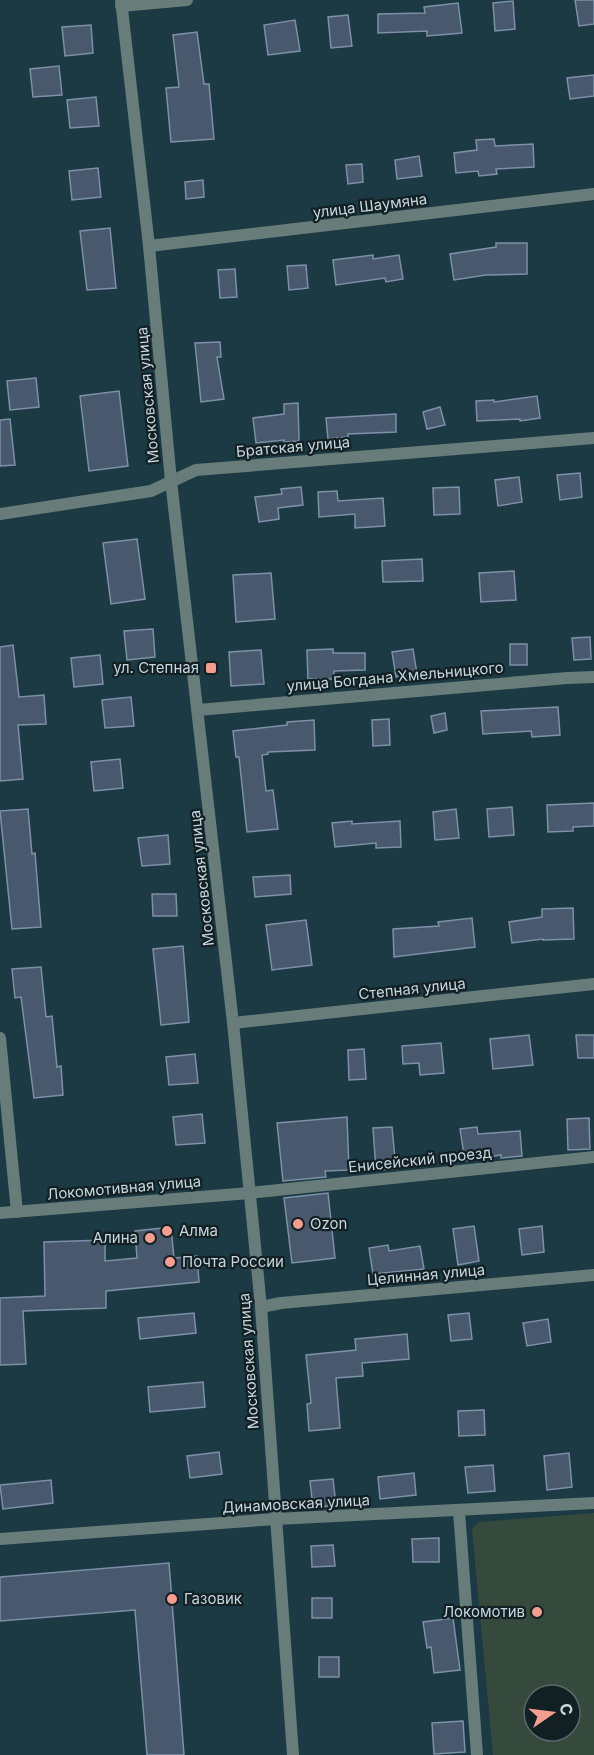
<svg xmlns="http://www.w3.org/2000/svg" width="594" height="1755" font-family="Inter,sans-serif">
<rect width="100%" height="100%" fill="#1b3a44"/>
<path fill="#354a3d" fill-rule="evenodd" d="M594 1513V1755H493L472 1529 479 1522ZM534 1695H570V1731H534Z"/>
<g fill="#48586d" stroke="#7e90a7" stroke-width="1.5">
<polygon points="575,0 594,0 594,24 579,26"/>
<polygon points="513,1 515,29 495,31 493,3"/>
<polygon points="458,3 462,33 427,36 427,31 378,33 378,14 425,13 424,7"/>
<polygon points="348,15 352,46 331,48 328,17"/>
<polygon points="295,20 300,51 268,55 264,25"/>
<polygon points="91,25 93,53 65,56 62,27"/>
<polygon points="197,32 204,84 209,84 214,139 171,142 166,88 179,87 173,35"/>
<polygon points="59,66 62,95 33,97 30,69"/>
<polygon points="594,75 594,96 570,99 567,78"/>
<polygon points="96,97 99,126 70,128 67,100"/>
<polygon points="494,139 495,146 533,144 534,167 496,169 497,174 479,176 478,171 456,173 454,153 477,150 476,140"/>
<polygon points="419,156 422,176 397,179 395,160"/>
<polygon points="362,164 363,182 348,184 346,165"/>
<polygon points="98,168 101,197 72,200 69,171"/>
<polygon points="203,180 204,197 186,199 185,182"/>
<polygon points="110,228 116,288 87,290 80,231"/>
<polygon points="496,243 527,243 527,274 486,275 454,280 450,254 496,247"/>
<polygon points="373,255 373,259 399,255 403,279 386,282 385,278 336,285 333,260"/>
<polygon points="306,265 308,288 289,290 287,266"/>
<polygon points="235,269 237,297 220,298 218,270"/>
<polygon points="220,342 221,357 217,357 224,399 201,402 195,343"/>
<polygon points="36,378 39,407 10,410 7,381"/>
<polygon points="119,391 128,466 89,471 80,396"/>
<polygon points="537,396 540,418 520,421 520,419 477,421 476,401 494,400 494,402"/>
<polygon points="298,403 299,441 284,442 284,440 256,443 253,418 284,414 284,404"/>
<polygon points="440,407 445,425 427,429 423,412"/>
<polygon points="396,414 396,432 348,434 348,437 328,439 326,418"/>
<polygon points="10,419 15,465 0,466 0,420"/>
<polygon points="580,473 582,497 560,500 557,475"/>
<polygon points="519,477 522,502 498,506 495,480"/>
<polygon points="301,487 303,505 278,508 279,519 259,522 255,497 282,494 281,489"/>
<polygon points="459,487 460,514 434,515 433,488"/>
<polygon points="337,491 338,501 383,498 385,526 355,528 355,514 319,517 318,492"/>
<polygon points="137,539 145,599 111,604 103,543"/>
<polygon points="422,559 423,581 383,582 382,561"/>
<polygon points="514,571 516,600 481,602 479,573"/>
<polygon points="271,573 275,619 236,622 233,575"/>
<polygon points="153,629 155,657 127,660 124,631"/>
<polygon points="590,637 591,659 574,660 572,638"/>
<rect x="510" y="644" width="17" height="21"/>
<polygon points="13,645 19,697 44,695 46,724 18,725 23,779 0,781 0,647"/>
<polygon points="333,649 333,653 365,653 365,670 334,671 334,679 308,679 307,650"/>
<polygon points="413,649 417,674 396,677 392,652"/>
<polygon points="261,650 264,684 231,686 229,652"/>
<polygon points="100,655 103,684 74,687 71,658"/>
<polygon points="131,697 134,726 105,728 102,700"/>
<polygon points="558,707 560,735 532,737 531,731 483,734 481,711"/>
<polygon points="445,713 447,730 434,733 431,716"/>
<polygon points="389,719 390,745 373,746 372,720"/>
<polygon points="314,720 315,750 268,752 268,754 262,755 266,791 273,790 278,829 247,832 239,757 236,757 233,731 287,725 287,722"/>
<polygon points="120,759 123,788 94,791 91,762"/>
<polygon points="594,803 594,826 573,827 573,831 548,832 547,805"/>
<polygon points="512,807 514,835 489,837 487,809"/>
<polygon points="28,809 32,854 35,853 41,927 12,929 0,811"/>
<polygon points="456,809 459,838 435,840 433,812"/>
<polygon points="352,821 352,824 400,821 401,847 376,848 376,843 335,847 332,823"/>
<polygon points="168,835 170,864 142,866 138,838"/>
<polygon points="290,875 291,894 255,897 253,877"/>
<polygon points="152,894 176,894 177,916 153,916"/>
<polygon points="573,908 574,939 543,940 543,939 512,943 509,922 542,917 542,909"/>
<polygon points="472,918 475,947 394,957 393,929 439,926 438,922"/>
<polygon points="306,920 312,965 272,970 266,925"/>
<polygon points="183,946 189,1022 161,1025 153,949"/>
<polygon points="41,967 46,1017 52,1016 57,1067 61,1066 63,1095 34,1098 21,997 15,998 12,969"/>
<polygon points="529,1035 533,1065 493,1069 490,1039"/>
<polygon points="576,1035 594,1035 594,1058 578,1058"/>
<polygon points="441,1043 444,1073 420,1075 419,1063 403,1064 402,1046"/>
<polygon points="364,1049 366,1079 349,1080 348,1050"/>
<polygon points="195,1054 198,1083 169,1085 166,1057"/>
<polygon points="202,1114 205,1143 176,1145 173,1117"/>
<polygon points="347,1117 349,1170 325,1171 326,1177 283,1181 277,1123"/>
<polygon points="589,1118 590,1149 568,1150 567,1119"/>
<polygon points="392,1127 396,1169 376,1170 373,1128"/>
<polygon points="477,1127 478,1134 520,1131 522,1156 501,1158 501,1155 465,1161 460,1129"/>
<polygon points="328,1193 335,1258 292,1263 284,1198"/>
<polygon points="474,1226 479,1261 458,1265 453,1229"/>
<polygon points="542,1226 544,1252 522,1255 519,1229"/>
<polygon points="171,1227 174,1258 197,1256 199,1282 106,1291 106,1308 23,1311 26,1364 0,1365 0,1298 45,1296 44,1242 105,1240 105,1261 137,1258 135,1231"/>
<polygon points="388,1245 389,1251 420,1246 424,1269 373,1274 369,1248"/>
<polygon points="194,1313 196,1333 140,1339 138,1318"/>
<polygon points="469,1313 472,1339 451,1341 448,1315"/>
<polygon points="548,1319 551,1342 527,1346 523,1323"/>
<polygon points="407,1334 409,1359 362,1363 363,1376 336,1378 340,1428 309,1431 307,1404 311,1403 306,1355 356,1350 355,1339"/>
<polygon points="203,1382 205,1407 150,1412 148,1387"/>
<polygon points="484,1410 485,1435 459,1436 458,1411"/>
<polygon points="219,1452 222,1474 190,1478 187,1456"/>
<polygon points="569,1453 572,1487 547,1490 544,1456"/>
<polygon points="493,1465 495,1491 468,1493 465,1467"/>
<polygon points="414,1473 416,1495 380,1499 378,1477"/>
<polygon points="333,1479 336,1505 313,1508 310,1481"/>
<polygon points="51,1480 53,1503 3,1509 0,1485"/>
<polygon points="439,1538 439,1562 413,1562 412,1539"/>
<polygon points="333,1545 335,1566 312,1567 311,1546"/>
<polygon points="169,1563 184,1755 147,1755 135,1610 0,1621 0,1577"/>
<rect x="312" y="1598" width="20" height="20"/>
<polygon points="453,1618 460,1670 434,1673 431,1647 427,1648 423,1622"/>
<rect x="319" y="1657" width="20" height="20"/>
<polygon points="463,1721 465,1752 434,1754 432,1723"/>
</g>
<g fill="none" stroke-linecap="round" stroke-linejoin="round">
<g stroke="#687c7a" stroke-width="12">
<polyline points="121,6 187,0"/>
<polyline points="149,246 594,194"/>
<polyline points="0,514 151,491 196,470 594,438"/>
<polyline points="198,710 567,678 594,677"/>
<polyline points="0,1038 17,1212"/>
<polyline points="250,1193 594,1157"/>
<polyline points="261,1307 281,1303 594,1275"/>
<polyline points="459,1511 477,1755"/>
<polyline points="0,1539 276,1519 594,1503"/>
</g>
<g stroke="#687c7a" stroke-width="12">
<polyline points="121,0 149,246 171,481 233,1023 261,1307 293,1755"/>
<polyline points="233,1023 594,984"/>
<polyline points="0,1213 250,1193"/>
</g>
</g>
<g fill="#f59d8f" stroke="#121f23" stroke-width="2">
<rect x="205" y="662" width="12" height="12" rx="3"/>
<circle cx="298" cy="1224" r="6"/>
<circle cx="167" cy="1231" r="6"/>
<circle cx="150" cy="1238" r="6"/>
<circle cx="170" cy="1262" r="6"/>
<circle cx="172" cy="1599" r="6"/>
<circle cx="537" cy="1612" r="6"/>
</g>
<g text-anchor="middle" stroke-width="4.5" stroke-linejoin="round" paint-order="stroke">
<g font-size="15" fill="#c6d6dd" stroke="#121f23">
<text transform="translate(370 206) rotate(-7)" y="5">улица Шаумяна</text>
<text transform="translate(148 395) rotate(-95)" y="5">Московская улица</text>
<text transform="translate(293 447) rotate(-5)" y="5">Братская улица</text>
<text transform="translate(395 677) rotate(-5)" y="5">улица Богдана Хмельницкого</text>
<text transform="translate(202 878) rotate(-96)" y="5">Московская улица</text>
<text transform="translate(412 989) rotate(-6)" y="5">Степная улица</text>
<text transform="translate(420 1160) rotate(-6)" y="5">Енисейский проезд</text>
<text transform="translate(124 1188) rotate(-5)" y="5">Локомотивная улица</text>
<text transform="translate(426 1275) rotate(-5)" y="5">Целинная улица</text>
<text transform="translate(249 1361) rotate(-94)" y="5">Московская улица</text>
<text transform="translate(296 1504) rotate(-3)" y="5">Динамовская улица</text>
</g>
<g font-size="15" fill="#c6d6dd" stroke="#121f23" text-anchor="start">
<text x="199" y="673" text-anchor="end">ул. Степная</text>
<text x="310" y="1229">Ozon</text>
<text x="179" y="1236">Алма</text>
<text x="138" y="1243" text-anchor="end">Алина</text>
<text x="182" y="1267">Почта России</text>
<text x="184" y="1604">Газовик</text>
<text x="525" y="1617" text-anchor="end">Локомотив</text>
</g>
</g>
<g transform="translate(552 1713) rotate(76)"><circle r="28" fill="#121f23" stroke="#5a686d" stroke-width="1.5"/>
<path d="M0-4.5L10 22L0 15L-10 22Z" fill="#f59d8f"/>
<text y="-9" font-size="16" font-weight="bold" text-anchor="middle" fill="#c6d6dd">С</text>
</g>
</svg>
